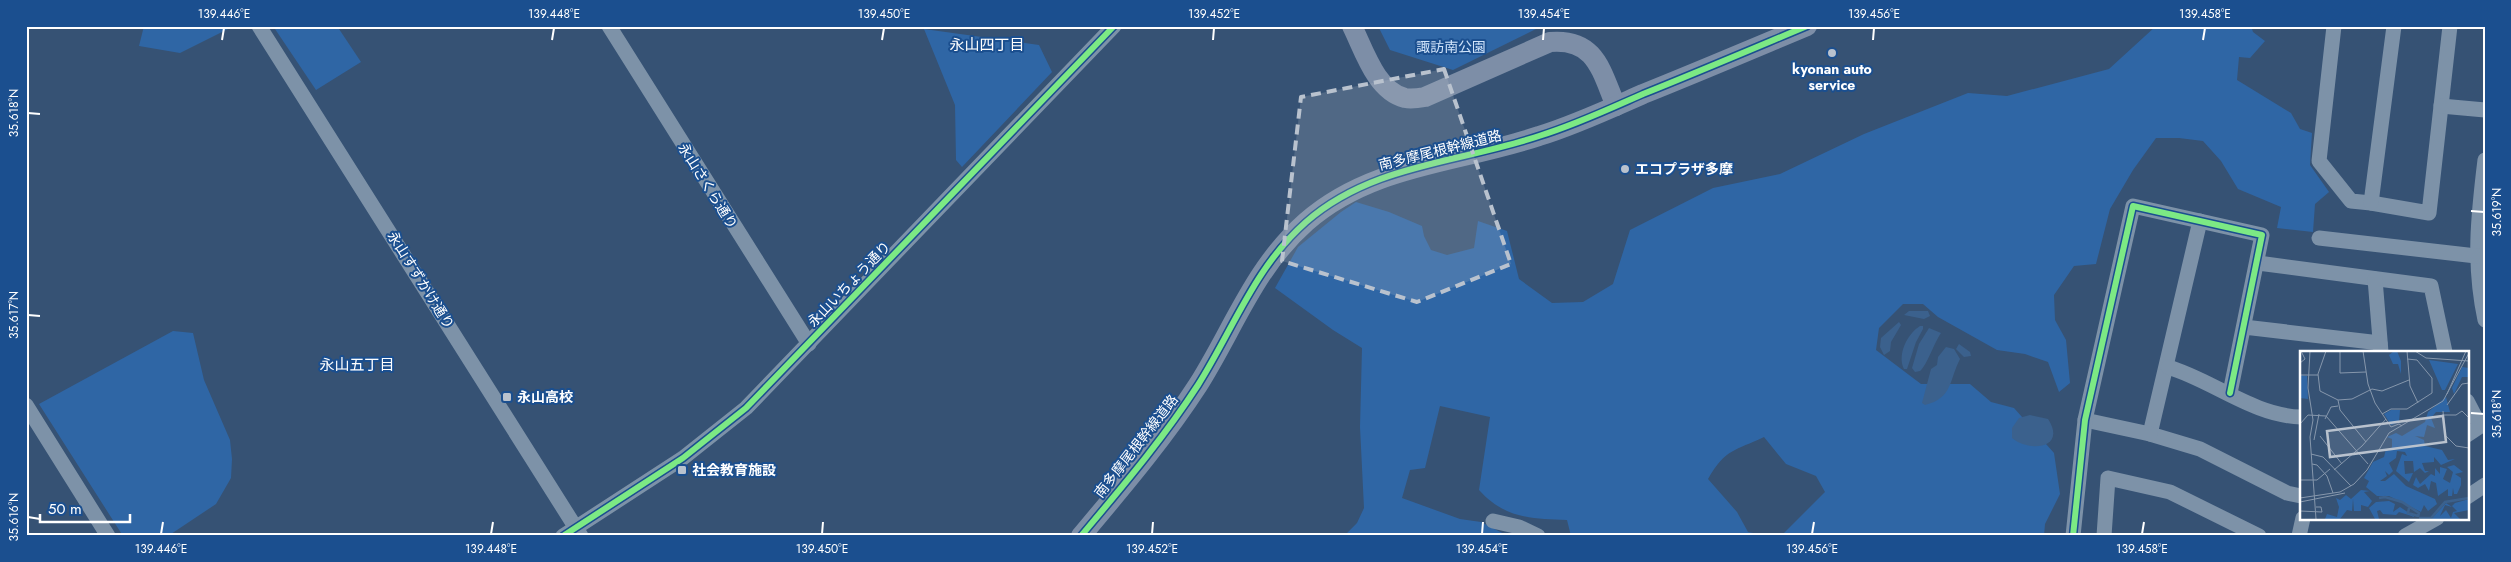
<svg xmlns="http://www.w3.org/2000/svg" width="2511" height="562" font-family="Jost,'Noto Sans JP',sans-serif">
<rect width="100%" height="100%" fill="#365274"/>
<g fill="#2f66a5">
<polygon points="144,26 234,26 180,53 139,46"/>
<polygon points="273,26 337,26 361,62 316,90"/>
<polygon points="1378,26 1542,26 1453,70 1390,50"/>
<path d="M2156 26H2251L2253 32 2265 41 2250 58 2239 57 2237 80 2291 113 2300 129 2312 133 2310 165 2329 192 2315 204 2313 232 2277 228 2281 207 2238 189 2221 161 2203 141 2179 138H2156L2133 170 2110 209 2096 264 2074 266 2054 295 2055 320 2066 340 2070 383 2059 392 2048 362 2025 354 1997 350 1938 317 1923 304H1903L1879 328 1876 350 1921 384H1970L1991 402 2014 408 2054 453 2060 494 2045 524 2044 536H1781L1825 492 1816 476 1786 464 1764 437C1735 451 1726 448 1708 479L1737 512 1748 532 1769 536H1571L1567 520C1531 519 1504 518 1479 490L1490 417 1440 406 1425 468 1410 470 1402 498 1460 519 1481 522 1508 536H1344L1357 523 1364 508 1360 427 1362 348 1333 330 1275 288 1298 247 1341 212 1356 202 1389 212 1422 226 1424 236 1431 250 1447 255 1474 248 1478 221 1507 231 1519 279 1552 303 1583 302 1613 284 1630 230 1713 188 1780 174 1864 134 1968 93 2007 96 2109 69Z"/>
<polygon points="924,29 1039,45 1052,72 962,167 956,160 955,105"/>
<polygon points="173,331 193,333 204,380 230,440 232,459 231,478 216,504 168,536 123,536 39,404"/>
</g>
<g fill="#3b618d">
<polygon points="1909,311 1928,311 1930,316 1924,319 1904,315"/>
<polygon points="1899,322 1901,325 1891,342 1890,351 1884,355 1880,347 1881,338"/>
<path d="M1920 326H1923V329L1916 342 1907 369H1904C1897 355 1907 334 1920 326Z"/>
<path d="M1929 328 1941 333C1934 343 1927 365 1920 371L1915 372 1912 368 1919 344Z"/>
<polygon points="1959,344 1970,352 1971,356 1964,357 1956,349"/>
<path d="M1946 347 1954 349 1960 359C1949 380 1953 398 1925 405L1922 403 1931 369 1937 365 1938 357Z"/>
<path d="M2030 415 2048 419C2067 448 2030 453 2012 438V428L2019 418Z"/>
</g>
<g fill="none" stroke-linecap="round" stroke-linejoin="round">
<g stroke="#7d92a8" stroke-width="15">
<polyline points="259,26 581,536"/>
<polyline points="609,26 809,344"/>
<polyline points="2334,26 2319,161 2351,201 2371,203 2429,213 2450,26"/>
<polyline points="2441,106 2485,110"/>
<path d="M2485 160C2478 217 2473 264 2485 320"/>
<polyline points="2371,203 2394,26"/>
<polyline points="2200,221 2150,434 2200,449 2287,493 2301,496"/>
<polyline points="2319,238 2485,257"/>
<polyline points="2258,263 2431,286 2445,352"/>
<polyline points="2375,279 2381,352"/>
<polyline points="2244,327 2380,343"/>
<path d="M2168 367C2212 380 2254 416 2301 417"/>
<polyline points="2467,401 2480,426"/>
<polyline points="26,405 108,536"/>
<polyline points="2085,420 2150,434"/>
<polyline points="2467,435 2485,423"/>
<polyline points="2467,497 2485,485"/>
<polyline points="1493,521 1519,527 1538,536"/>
<polyline points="563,536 683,458 746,408 1114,26"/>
<polyline points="2073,536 2085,420 2133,206 2262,235 2230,393"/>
<polyline points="2104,536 2108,478 2170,492 2259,536"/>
<polyline points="2299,536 2303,518"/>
<polyline points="2405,536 2437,518"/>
</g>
<g stroke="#7d8ea7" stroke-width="20">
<path d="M1352 26C1364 50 1376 91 1405 98 1411 99 1419 98 1425 97L1550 42C1596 38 1601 71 1616 106"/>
<path d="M1081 536C1122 487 1163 439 1198 385 1234 328 1254 268 1306 222 1372 164 1459 163 1539 136 1575 125 1609 109 1643 94 1698 72 1752 49 1807 26"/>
</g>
<g stroke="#1b4f8f" stroke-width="9">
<g id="cycleway">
<polyline points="563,536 683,458 746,408 1114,26"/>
<path d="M1081 536C1122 487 1163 439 1198 385 1234 328 1254 268 1306 222 1372 164 1459 163 1539 136 1575 125 1609 109 1643 94 1698 72 1752 49 1807 26"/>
<polyline points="2073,536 2085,420 2133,206 2262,235 2230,393"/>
</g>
</g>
<use href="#cycleway" stroke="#7ce984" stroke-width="6"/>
</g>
<path fill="#b9c2ce" fill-opacity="0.2" stroke="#b9c2ce" stroke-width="4" stroke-dasharray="10 6" stroke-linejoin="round" d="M1444 69 1511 264 1417 302 1282 261 1301 97Z"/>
<path fill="none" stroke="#fff" stroke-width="2" d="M222 40 224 28M552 40 554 28M882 40 884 28M1213 40 1214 28M1543 40 1544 28M1873 40 1874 28M2203 40 2205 28M28 113 40 114M2471 211 2484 212M28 315 40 316M2471 413 2484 414M28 517 40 519M161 534 163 522M491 534 493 522M822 534 823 522M1152 534 1153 522M1482 534 1483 522M1812 534 1814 522M2142 534 2144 522"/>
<g fill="#b9c2ce" stroke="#1b4f8f" stroke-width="2">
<circle cx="1832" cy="53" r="5"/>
<circle cx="1625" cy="169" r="5"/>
<rect x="502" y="392" width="10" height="10" rx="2.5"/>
<rect x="677" y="465" width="10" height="10" rx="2.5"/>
</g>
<g text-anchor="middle" stroke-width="4" stroke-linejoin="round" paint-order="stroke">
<g font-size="14" fill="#cfe3fa" stroke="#1b4f8f">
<text x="1451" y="52">諏訪南公園</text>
</g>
<g font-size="14" font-weight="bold" fill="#fff" stroke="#1b4f8f" text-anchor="start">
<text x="1832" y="74" text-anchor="middle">kyonan auto<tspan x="1832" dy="16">service</tspan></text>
<text x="1635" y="174">エコプラザ多摩</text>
<text x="517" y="402">永山高校</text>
<text x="692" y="475">社会教育施設</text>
</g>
<g font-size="14" fill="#fff" stroke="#1b4f8f">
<text transform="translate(1440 150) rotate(-14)" y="5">南多摩尾根幹線道路</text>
<text transform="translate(708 186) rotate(58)" y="5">永山さくら通り</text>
<text transform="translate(421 280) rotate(58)" y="5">永山すずかけ通り</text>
<text transform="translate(849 284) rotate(-46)" y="5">永山いちょう通り</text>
<text transform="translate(1136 446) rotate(-52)" y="5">南多摩尾根幹線道路</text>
</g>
<g font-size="15" fill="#fff" stroke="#1b4f8f">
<text x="987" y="50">永山四丁目</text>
<text x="357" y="370">永山五丁目</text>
</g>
</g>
<g transform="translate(2300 351)">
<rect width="169" height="169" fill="#365274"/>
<path d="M94 0H97L101 10V23L98 13H93L89 4ZM129 9 158 13 145 39H142ZM162 16 169 17V26H162L154 43 152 37ZM0 24 7 25 8 48 0 47ZM146 46 150 61H136L131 67 135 77 127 74 124 86 115 85 124 89 125 95 142 99 148 109 155 108 141 114 134 106V111L122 112 125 120H129L125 122 120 117 114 121 113 110H104L105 123 113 122 109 131 96 120 102 103 107 105 105 101 97 100 96 107 89 112 93 120 89 124 85 120 87 125 80 130H85L94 123 106 135 135 148 137 153 128 160 124 154 121 161 89 145H77L66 136 69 130 64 127 73 111 84 106 86 98 89 100 92 96V88L87 86 96 82 102 85 125 71 128 61ZM91 59H100L99 71 91 74 84 63ZM154 114 163 121 155 123 161 127V134L157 143H154L153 137 152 145H148V138L138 145 136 132 131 130 129 140 125 133 118 137 113 134 116 126 120 133 131 123 135 125V117L140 123V116L147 118 143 128 150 132 153 121 147 116ZM61 139 70 140 64 141 72 150 68 156 61 154V160H54L53 148 52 160 47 159 40 168H25L27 163 37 166 39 156 36 147 40 149 46 144 51 148ZM169 148V159L154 162 160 168H125L133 166 146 152 152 156 145 154 140 165 146 159 151 167 153 161 157 160 152 155 155 152ZM89 150 95 153 93 161 100 156 115 166 99 161 96 164 83 163 80 159 77 160 79 168H75L69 157 76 151Z" fill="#2f66a5"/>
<path fill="none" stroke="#3b618d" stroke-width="2.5" d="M79 147 85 146 102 151 119 162 118 166M109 157 108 162 118 165M119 167H131L145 151 169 147"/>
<path fill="none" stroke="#8697ac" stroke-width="1" d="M10 0 8 37 13 69 10 86 16 168M26 0 18 23 20 40 38 49M40 0V22L66 21M63 0 68 33 75 52 91 76 99 73 102 75M107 0 110 35 118 52M115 0 126 7 169 10M0 12 5 8 1 0M0 24H18M147 43 166 0M38 49 52 48 72 38 82 40 109 29M38 49 40 59 66 91M147 54 162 33 169 32M143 60 145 84 156 95 169 97M82 63 91 58H107L132 42V27L117 9 107 8M142 64H156L162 60 169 67M25 68 31 56 38 55M0 73 8 64 26 65 68 113M20 85 42 113M14 89 19 63M11 103 23 106 51 135M12 113 17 114 27 125 33 142M34 119 62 95 86 68M0 129H17L30 118M0 147 40 141 54 133 67 119 89 82 143 50 169 2M0 151 45 142M0 160 22 161 21 156H16"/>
<path fill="#b9c2ce" fill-opacity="0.15" stroke="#b9c2ce" stroke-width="2.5" d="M143 65 146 91 30 106 27 80Z"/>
<rect width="169" height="169" fill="none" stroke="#fff" stroke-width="2.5"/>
</g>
<rect width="2511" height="562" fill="none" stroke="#1b4f8f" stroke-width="55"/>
<path d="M40 514v8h90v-8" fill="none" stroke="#ffffff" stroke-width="2.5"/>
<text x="48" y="514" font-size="15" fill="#ffffff" stroke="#1b4f8f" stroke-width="4" paint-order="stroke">50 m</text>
<rect x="28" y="28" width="2456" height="506" fill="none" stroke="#fff" stroke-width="2"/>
<g font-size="12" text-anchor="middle" fill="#fff">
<text x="224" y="18">139.446°E</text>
<text x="554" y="18">139.448°E</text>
<text x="884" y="18">139.450°E</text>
<text x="1214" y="18">139.452°E</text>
<text x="1544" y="18">139.454°E</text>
<text x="1874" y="18">139.456°E</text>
<text x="2205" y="18">139.458°E</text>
<text transform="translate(14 113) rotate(-90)" y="4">35.618°N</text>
<text transform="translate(2497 212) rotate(-90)" y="4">35.619°N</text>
<text transform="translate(14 315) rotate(-90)" y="4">35.617°N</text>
<text transform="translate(2497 414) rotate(-90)" y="4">35.618°N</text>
<text transform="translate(14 517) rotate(-90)" y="4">35.616°N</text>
<text x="161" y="553">139.446°E</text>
<text x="491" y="553">139.448°E</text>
<text x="822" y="553">139.450°E</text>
<text x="1152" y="553">139.452°E</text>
<text x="1482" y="553">139.454°E</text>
<text x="1812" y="553">139.456°E</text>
<text x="2142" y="553">139.458°E</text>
</g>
</svg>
